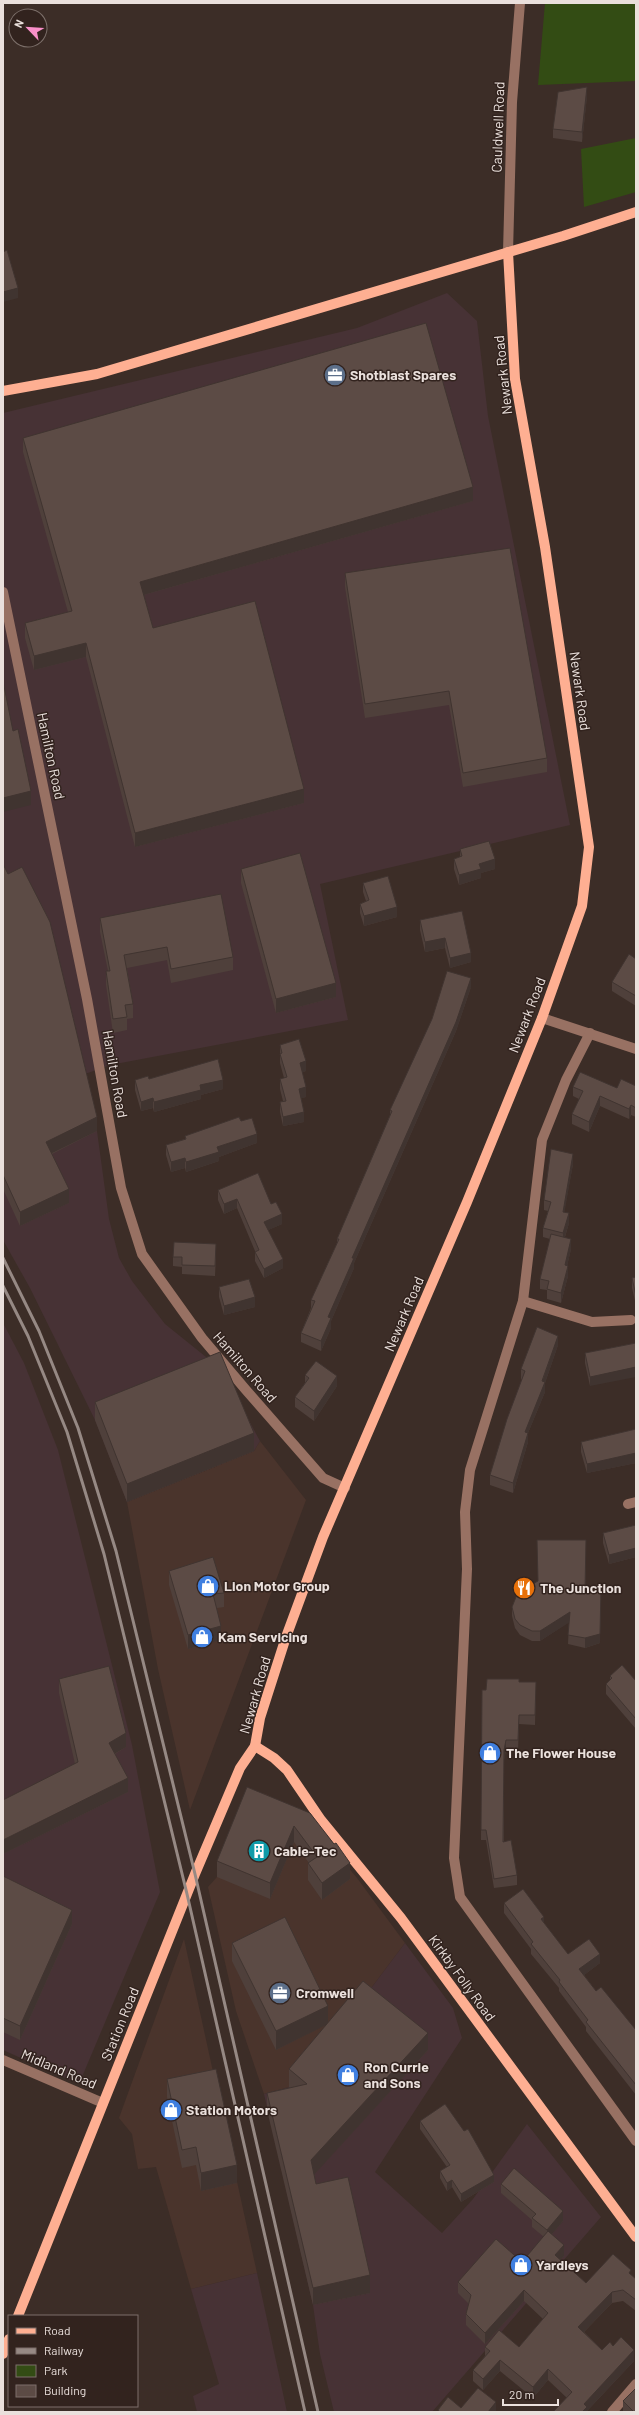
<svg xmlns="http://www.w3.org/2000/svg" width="639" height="2415" font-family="Barlow,sans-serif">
<rect width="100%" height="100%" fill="#3c2d27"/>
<g fill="#4a342c">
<polygon points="260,1441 306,1500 190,1810 158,1669 127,1502 254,1451"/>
<polygon points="247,1790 266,1794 304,1815 357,1878 405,1943 363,1999 289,2087 264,2094 236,2011 208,1887 217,1877"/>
<polygon points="184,1939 257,2273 191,2289 156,2167 138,2169 132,2134 119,2118"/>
</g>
<g fill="#473235">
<polygon points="447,293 477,321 488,416 570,825 320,884 348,1020 110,1065 85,1074 97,1131 109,1219 119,1258 132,1281 165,1324 221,1369 260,1441 254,1451 127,1502 95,1420 30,1288 3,1240 3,413 357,328"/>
<polygon points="3,1323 24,1363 58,1450 132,1745 160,1892 79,2084 3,2050"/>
<polygon points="405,1943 453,2008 462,2038 375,2172 442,2233 473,2199 527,2124 601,2217 432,2412 334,2412 320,2354 313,2305 264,2094 289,2087 363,1999"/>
<polygon points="257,2273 287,2412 197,2412 193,2396 219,2384 191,2289"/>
</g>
<g fill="#334c14">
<polygon points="545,3 636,3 636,81 538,85"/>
<polygon points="636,138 636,192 584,207 581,149"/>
</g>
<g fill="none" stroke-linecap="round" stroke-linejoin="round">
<g stroke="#987163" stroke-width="10">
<polyline points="508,252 512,102 520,3"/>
<polyline points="3,592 87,999 121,1188 142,1254 202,1338 246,1390 323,1478 345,1488"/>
<polyline points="542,1018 636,1049"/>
<polyline points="590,1033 566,1080 542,1140 523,1301 470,1470 465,1512 467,1569 454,1858 460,1897 636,2141"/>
<polyline points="523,1301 592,1322 631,1320"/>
<polyline points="628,1504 636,1502"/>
<polyline points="3,2060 103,2103"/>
<polyline points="612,2412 636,2384"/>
</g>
<g stroke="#feaf92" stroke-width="10">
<polyline points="3,391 97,374 563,236 636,212"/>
<polyline points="255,1746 274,1758 287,1770 321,1820 401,1918 636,2237"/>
<polyline points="18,2316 195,1874 240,1768 255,1746 260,1718 286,1637 323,1537 467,1202 542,1018 582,906 589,847 545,547 515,379 508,252"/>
<polyline points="3,2354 9,2339"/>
</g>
<g stroke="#968984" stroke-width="3">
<polyline points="3,1258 39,1331 78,1428 116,1551 195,1874 318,2412"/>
<polyline points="3,1286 28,1336 67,1432 104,1554 187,1894 305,2412"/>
</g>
</g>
<g fill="#4f403b">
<polygon points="587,96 582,142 553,138 553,129"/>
<polygon points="23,438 473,501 144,595 153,628 304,803 135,847 86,657 34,670 25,638 25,623 68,612 23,452"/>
<polygon points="345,573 547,758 547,772 463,787 449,705 365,718 345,587"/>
<polygon points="460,849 495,869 481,873 481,878 459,885 454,869 454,859 460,857"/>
<polygon points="3,864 97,1131 52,1154 69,1203 20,1226 3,1189"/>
<polygon points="241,869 336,997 276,1013 241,883"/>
<polygon points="363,883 397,917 364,926 360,913 360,904 366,901 363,892"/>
<polygon points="462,911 471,962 450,968 445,948 425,952 420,930 420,920"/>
<polygon points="100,918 233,957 233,970 171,983 167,960 127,968 133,1004 133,1018 127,1019 127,1030 113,1033 106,985 106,971 108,971 100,932"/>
<polygon points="636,959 636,1006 612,991 612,982"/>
<polygon points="471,987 456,1031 354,1263 354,1268 331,1321 331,1328 321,1351 301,1342 301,1333 311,1308 311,1300 337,1243 337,1239 390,1115 390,1110"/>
<polygon points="280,1045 306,1071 302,1072 306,1097 301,1098 304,1122 283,1126 280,1112 280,1102 283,1101 280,1089 280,1079 284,1078 280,1063"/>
<polygon points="135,1080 223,1089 201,1095 201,1099 154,1112 153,1108 141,1111 135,1090"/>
<polygon points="636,1085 636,1117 631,1115 629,1119 600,1106 589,1132 572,1124 572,1114 579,1099 573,1096 573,1087 617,1088"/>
<polygon points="241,1121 257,1143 219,1157 219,1161 186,1172 185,1168 171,1172 166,1155 166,1145 185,1139 185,1136"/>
<polygon points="573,1164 564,1212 569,1223 565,1237 571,1249 567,1266 568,1276 561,1303 547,1299 547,1290 540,1289 540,1279 550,1239 543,1237 543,1228 548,1211 544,1210 544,1200"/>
<polygon points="218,1190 271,1204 282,1224 268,1230 283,1268 264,1278 255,1261 255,1251 237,1208 224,1214 218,1200"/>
<polygon points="216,1254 215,1276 182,1274 182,1267 173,1266 173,1257"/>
<polygon points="636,1277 636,1305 632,1288 632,1278"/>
<polygon points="219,1287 255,1307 224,1315 219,1297"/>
<polygon points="636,1343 590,1386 585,1363 585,1353"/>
<polygon points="558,1345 545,1383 545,1392 528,1433 528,1442 513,1493 490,1485 490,1475 522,1379 521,1379 521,1369"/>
<polygon points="305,1375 337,1386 314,1421 295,1407 295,1397 305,1383"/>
<polygon points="95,1402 254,1451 127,1502 95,1420"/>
<polygon points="636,1429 636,1463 587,1473 581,1452 581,1442"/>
<polygon points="636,1525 636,1557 609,1564 603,1543 603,1533"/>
<polygon points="586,1550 585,1589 600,1643 585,1648 568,1644 569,1622 540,1641 532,1641 520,1635 515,1628 512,1616 512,1607 538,1581"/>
<polygon points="169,1571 224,1593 224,1607 217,1608 221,1640 188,1649 169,1585"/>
<polygon points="610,1676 636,1681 636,1729 606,1694 606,1684 610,1681"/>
<polygon points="59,1679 126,1747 115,1754 128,1792 3,1854 3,1800 75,1764 59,1693"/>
<polygon points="519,1682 536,1682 535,1725 519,1724 518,1750 506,1750 504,1760 504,1842 517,1875 517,1885 494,1888 486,1840 481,1840 482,1690 486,1690"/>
<polygon points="310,1813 350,1879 322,1900 308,1880 308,1863 309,1863 294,1842 270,1899 217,1877 217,1861"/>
<polygon points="3,1876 72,1924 20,2040 3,2032"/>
<polygon points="504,1903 544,1924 568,1954 600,1963 584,1975 596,1991 636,2030 636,2095 586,2031 586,2027 559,1991 559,1988 531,1954 531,1949 504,1913"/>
<polygon points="232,1943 328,2023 428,2050 314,2174 316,2184 370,2293 313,2305 267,2110 267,2093 290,2088 289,2087 289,2069 327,2024 276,2050 232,1961"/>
<polygon points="167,2079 237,2183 201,2191 196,2165 182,2168 167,2097"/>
<polygon points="420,2121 494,2182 461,2202 452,2187 447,2191 440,2178 440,2171 447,2167 420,2129"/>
<polygon points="501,2184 563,2221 552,2234 564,2256 560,2260 586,2283 631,2275 636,2279 636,2311 623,2301 612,2303 584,2332 602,2350 613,2346 634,2361 587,2411 587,2412 554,2412 554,2411 567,2398 548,2380 533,2398 500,2371 483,2390 473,2381 473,2370 485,2356 485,2347 519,2347 543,2319 524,2301 485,2344 466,2325 466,2314 469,2304 458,2293 458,2282 522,2262 544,2237 532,2227 532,2220 501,2193"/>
<polygon points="623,2401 636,2412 623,2412"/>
</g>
<g fill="#403430">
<polygon points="587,87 587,96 582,142 582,132"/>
<polygon points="18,288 18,298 3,302 3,292"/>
<polygon points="473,487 473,501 140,596 140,582"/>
<polygon points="86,643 86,657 34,670 34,656"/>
<polygon points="304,789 304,803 135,847 135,833"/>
<polygon points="31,791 31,805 3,812 3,798"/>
<polygon points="495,859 495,869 481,873 481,878 459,885 459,875 479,864"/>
<polygon points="397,907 397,917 364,926 364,916"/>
<polygon points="445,938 445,948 425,952 425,942"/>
<polygon points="471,953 471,962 450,968 450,958"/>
<polygon points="471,978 471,987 456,1031 354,1263 354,1268 331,1321 331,1328 321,1351 321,1341 328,1317 352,1258"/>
<polygon points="336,983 336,997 276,1013 276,999"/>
<polygon points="306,1061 306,1071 300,1073 300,1063"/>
<polygon points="223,1080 223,1089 201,1095 201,1099 154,1112 154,1102 200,1085"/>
<polygon points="306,1087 306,1097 299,1099 299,1089"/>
<polygon points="600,1096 600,1106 589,1132 589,1122"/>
<polygon points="153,1098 153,1108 141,1111 141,1102"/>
<polygon points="631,1105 631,1115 629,1119 629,1109"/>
<polygon points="304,1112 304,1122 283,1126 283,1117"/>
<polygon points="97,1117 97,1131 46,1156 46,1142"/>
<polygon points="257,1134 257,1143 219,1157 219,1161 186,1172 186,1162 217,1147"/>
<polygon points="573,1154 573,1164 563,1221 563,1212"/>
<polygon points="185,1158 185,1168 171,1172 171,1162"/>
<polygon points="69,1189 69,1203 20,1226 20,1212"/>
<polygon points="237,1199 237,1208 224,1214 224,1204"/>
<polygon points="569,1213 569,1223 563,1243 563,1233"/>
<polygon points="282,1214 282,1224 264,1232 264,1222"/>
<polygon points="571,1239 571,1249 565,1275 565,1265"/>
<polygon points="283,1259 283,1268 264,1278 264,1269"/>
<polygon points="568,1266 568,1276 561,1303 561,1293"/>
<polygon points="255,1297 255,1307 224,1315 224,1306"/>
<polygon points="558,1336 558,1345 545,1383 545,1392 528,1433 528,1442 513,1493 513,1483 525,1432"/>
<polygon points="636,1367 636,1377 590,1386 590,1377"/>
<polygon points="337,1376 337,1386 314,1421 314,1411"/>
<polygon points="254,1433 254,1451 127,1502 127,1484"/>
<polygon points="636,1453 636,1463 587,1473 587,1464"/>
<polygon points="636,1548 636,1557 609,1564 609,1555"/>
<polygon points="601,1598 600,1643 585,1648 585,1638"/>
<polygon points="570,1612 570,1622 540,1641 540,1631"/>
<polygon points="221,1626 221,1640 188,1649 188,1635"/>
<polygon points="126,1733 126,1747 109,1757 109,1743"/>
<polygon points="506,1740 506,1750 504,1760 504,1750"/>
<polygon points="128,1778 128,1792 3,1854 3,1840"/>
<polygon points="294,1826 294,1842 270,1899 270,1883"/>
<polygon points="350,1863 350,1879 322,1900 322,1883"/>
<polygon points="72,1910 72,1924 20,2040 20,2026"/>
<polygon points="544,1917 544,1926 541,1919"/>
<polygon points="600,1954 600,1963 579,1979 579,1969"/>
<polygon points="328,2006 328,2024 276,2050 276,2031"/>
<polygon points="428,2033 428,2050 311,2178 311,2160"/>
<polygon points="237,2165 237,2183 201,2191 201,2173"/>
<polygon points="494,2175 494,2182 461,2202 461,2194"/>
<polygon points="452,2180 452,2187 447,2191 447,2183"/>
<polygon points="563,2211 563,2221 547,2240 547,2230"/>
<polygon points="564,2245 564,2256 555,2266 555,2255"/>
<polygon points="370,2275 370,2293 313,2305 313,2288"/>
<polygon points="524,2290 524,2301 485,2344 485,2333"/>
<polygon points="612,2292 612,2303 578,2338 578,2327"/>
<polygon points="634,2350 634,2361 587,2411 587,2412 582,2412 584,2404"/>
<polygon points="500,2360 500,2371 483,2390 483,2379"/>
<polygon points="548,2369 548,2380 533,2398 533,2387"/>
<polygon points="496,2402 496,2411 495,2412 488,2412"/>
</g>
<g fill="#5c4b45" stroke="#403430">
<polygon points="587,87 582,132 553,129 558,92"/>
<polygon points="7,250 18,288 3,292 3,252"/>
<polygon points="426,323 473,487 140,582 153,628 255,601 304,789 135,833 86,643 34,656 25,623 72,611 23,438"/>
<polygon points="510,548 547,758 463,773 449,691 365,704 345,573"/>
<polygon points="3,681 13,731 18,729 31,791 3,798"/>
<polygon points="489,841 495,859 479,864 481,869 459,875 454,859 462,856 460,849"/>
<polygon points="300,853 336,983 276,999 241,869"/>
<polygon points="3,864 8,874 22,867 50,922 97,1117 46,1142 69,1189 20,1212 3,1175"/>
<polygon points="388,876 397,907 364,916 360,904 369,900 363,883"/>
<polygon points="221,894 233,957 171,969 167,947 124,955 133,1004 125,1005 127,1017 113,1019 106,971 110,971 100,918"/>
<polygon points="462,911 471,953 450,958 445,938 425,942 420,920"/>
<polygon points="629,954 636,959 636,996 612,982"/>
<polygon points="447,971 471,978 456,1022 352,1258 354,1258 328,1317 331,1318 321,1341 301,1333 315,1301 311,1300 339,1239 337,1239 392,1111 390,1110 432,1019"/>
<polygon points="299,1039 306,1061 300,1063 306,1087 299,1089 304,1112 283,1117 280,1102 286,1101 280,1079 287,1077 280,1054 282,1053 280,1045"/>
<polygon points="218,1059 223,1080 200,1085 201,1090 154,1102 153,1098 141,1102 135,1080 148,1076 149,1079"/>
<polygon points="580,1072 617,1088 621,1079 636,1086 636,1085 636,1108 631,1105 629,1109 600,1096 589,1122 572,1114 583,1091 573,1087"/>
<polygon points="239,1117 241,1121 252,1118 257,1134 217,1147 219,1152 186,1162 185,1158 171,1162 166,1145 186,1139 185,1136"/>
<polygon points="551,1149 573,1154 563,1212 569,1213 563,1233 543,1228 551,1202 544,1200"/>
<polygon points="258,1173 271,1204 276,1202 282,1214 264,1222 283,1259 264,1269 255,1252 259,1250 237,1199 224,1204 218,1190"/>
<polygon points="551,1234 571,1239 565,1265 568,1266 561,1293 547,1289 549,1281 540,1279"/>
<polygon points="174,1242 216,1244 215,1266 182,1265 182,1257 173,1257"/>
<polygon points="636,1277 636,1296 632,1278"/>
<polygon points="249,1279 255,1297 224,1306 219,1287"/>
<polygon points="537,1327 558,1336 542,1381 545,1382 525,1432 528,1433 513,1483 490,1475 507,1419 525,1371 521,1369"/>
<polygon points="636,1343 636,1367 590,1377 585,1353"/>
<polygon points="220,1352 254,1433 127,1484 95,1402"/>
<polygon points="316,1361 337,1376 314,1411 295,1397 309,1378 305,1375"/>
<polygon points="636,1429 636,1453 587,1464 581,1442"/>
<polygon points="636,1525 636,1548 609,1555 603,1533"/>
<polygon points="537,1540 586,1540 585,1589 601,1588 600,1634 585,1638 568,1635 570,1612 540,1631 532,1631 520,1625 515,1619 512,1607 518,1592 538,1581"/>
<polygon points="213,1557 224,1593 213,1594 221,1626 188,1635 169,1571"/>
<polygon points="622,1665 636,1681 636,1719 606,1684 612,1678 610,1676"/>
<polygon points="109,1666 126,1733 109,1743 128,1778 3,1840 3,1800 78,1762 59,1679"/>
<polygon points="487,1679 519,1679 519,1682 536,1682 535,1715 519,1715 518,1740 506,1740 504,1750 503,1842 511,1840 517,1875 494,1879 486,1830 481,1830 482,1690 486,1690"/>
<polygon points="247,1787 310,1813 334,1844 336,1843 350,1863 322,1883 308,1863 317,1857 294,1826 270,1883 217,1861"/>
<polygon points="3,1876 72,1910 20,2026 3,2018"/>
<polygon points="523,1889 544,1917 541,1919 568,1954 589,1939 600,1954 579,1969 596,1991 601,1987 636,2030 636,2085 586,2022 588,2020 559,1982 560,1980 531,1944 533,1942 504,1903"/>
<polygon points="285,1917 328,2006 276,2031 232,1943"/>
<polygon points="363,1981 428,2033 311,2160 316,2184 348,2177 370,2275 313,2288 267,2093 307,2084 289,2069"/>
<polygon points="216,2069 237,2165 201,2173 196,2147 182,2150 167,2079"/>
<polygon points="445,2104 464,2131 468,2129 494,2175 461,2194 452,2180 447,2183 440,2171 450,2165 420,2121"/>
<polygon points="514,2168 563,2211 547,2230 532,2218 536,2214 501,2184"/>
<polygon points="548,2231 564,2245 555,2255 586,2283 613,2254 631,2270 629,2273 636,2279 636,2300 623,2290 612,2292 578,2327 602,2350 610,2342 613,2346 621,2337 634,2350 584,2404 587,2407 582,2412 555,2412 554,2411 572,2392 548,2369 533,2387 500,2360 483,2379 473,2370 490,2351 485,2347 499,2330 519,2347 548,2313 524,2290 485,2333 466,2314 471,2295 458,2282 496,2239 522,2262"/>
<polygon points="478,2388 496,2402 488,2412 440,2412 438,2410 448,2397 461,2408"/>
<polygon points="636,2388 636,2412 634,2412 623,2401"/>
</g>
<defs>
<g id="office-disc" transform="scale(1.15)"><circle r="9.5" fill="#5c6f8a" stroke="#32231e"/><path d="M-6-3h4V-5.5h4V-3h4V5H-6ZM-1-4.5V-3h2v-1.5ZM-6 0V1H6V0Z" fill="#fff"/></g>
<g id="shop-disc" transform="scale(1.15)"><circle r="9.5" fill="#3f7fe0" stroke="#32231e"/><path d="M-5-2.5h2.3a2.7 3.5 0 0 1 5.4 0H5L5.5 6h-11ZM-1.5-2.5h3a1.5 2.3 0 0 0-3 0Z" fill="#fff"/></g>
<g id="restaurant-disc" transform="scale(1.15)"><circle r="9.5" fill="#e8710a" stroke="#32231e"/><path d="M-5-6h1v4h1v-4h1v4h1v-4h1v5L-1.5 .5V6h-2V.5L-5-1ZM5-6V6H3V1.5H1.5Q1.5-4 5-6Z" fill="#fff"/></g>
<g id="building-disc" transform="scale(1.15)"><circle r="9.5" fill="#0f9aa8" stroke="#32231e"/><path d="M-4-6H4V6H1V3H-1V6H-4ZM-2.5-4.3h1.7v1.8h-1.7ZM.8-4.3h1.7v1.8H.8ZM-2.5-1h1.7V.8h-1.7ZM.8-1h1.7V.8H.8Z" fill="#fff"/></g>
</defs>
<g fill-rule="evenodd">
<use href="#office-disc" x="335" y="375"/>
<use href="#shop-disc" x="208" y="1586"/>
<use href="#restaurant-disc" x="524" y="1588"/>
<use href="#shop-disc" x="202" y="1637"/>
<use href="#shop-disc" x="490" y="1753"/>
<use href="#building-disc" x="259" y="1851"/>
<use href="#office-disc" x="280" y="1993"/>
<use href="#shop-disc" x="348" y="2075"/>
<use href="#shop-disc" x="171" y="2110"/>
<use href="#shop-disc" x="521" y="2265"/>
</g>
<g text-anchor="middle" stroke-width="3" stroke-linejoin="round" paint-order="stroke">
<g font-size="14" fill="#eae0dc" stroke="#32231e">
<text transform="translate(498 127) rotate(-88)" y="5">Cauldwell Road</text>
<text transform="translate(503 375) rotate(-96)" y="5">Newark Road</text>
<text transform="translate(580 691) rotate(82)" y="5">Newark Road</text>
<text transform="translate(51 756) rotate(78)" y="5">Hamilton Road</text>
<text transform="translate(527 1015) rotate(-69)" y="5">Newark Road</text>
<text transform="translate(115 1074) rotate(80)" y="5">Hamilton Road</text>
<text transform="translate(404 1314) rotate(-67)" y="5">Newark Road</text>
<text transform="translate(245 1367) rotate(49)" y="5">Hamilton Road</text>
<text transform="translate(255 1695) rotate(-74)" y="5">Newark Road</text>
<text transform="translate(462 1978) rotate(54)" y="5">Kirkby Folly Road</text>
<text transform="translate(120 2024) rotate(-68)" y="5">Station Road</text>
<text transform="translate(59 2069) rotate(23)" y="5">Midland Road</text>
</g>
<g font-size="14" font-weight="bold" fill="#eae0dc" stroke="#32231e" text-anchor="start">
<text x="350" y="380">Shotblast Spares</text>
<text x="224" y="1591">Lion Motor Group</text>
<text x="540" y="1593">The Junction</text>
<text x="218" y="1642">Kam Servicing</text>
<text x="506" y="1758">The Flower House</text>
<text x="274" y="1856">Cable-Tec</text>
<text x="296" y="1998">Cromwell</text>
<text x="364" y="2072">Ron Currie<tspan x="364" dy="16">and Sons</tspan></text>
<text x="186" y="2115">Station Motors</text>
<text x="536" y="2270">Yardleys</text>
</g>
</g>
<rect width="639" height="2415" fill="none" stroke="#eae0dc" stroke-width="8"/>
<rect x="8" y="2315" width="130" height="92" fill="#32231e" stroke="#7c6f6a"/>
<rect x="16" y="2328" width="20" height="6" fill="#feaf92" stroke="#7c6f6a"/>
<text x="44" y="2335" font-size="12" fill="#eae0dc">Road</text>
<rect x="16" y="2348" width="20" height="6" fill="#968984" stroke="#7c6f6a"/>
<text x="44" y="2355" font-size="12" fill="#eae0dc">Railway</text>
<rect x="16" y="2365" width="20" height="12" fill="#334c14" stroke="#7c6f6a"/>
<text x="44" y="2375" font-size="12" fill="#eae0dc">Park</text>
<rect x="16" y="2385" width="20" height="12" fill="#5c4b45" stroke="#7c6f6a"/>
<text x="44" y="2395" font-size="12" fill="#eae0dc">Building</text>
<g transform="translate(28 28) rotate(295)"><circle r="19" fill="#32231e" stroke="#7c6f6a"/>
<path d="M0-3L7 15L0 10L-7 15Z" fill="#f98fc9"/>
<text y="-6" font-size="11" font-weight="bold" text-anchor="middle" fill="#eae0dc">N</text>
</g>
<path d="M503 2399v6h55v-6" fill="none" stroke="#eae0dc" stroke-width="2"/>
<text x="509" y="2399" font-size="12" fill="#eae0dc" stroke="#32231e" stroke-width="3" paint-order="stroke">20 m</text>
</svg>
